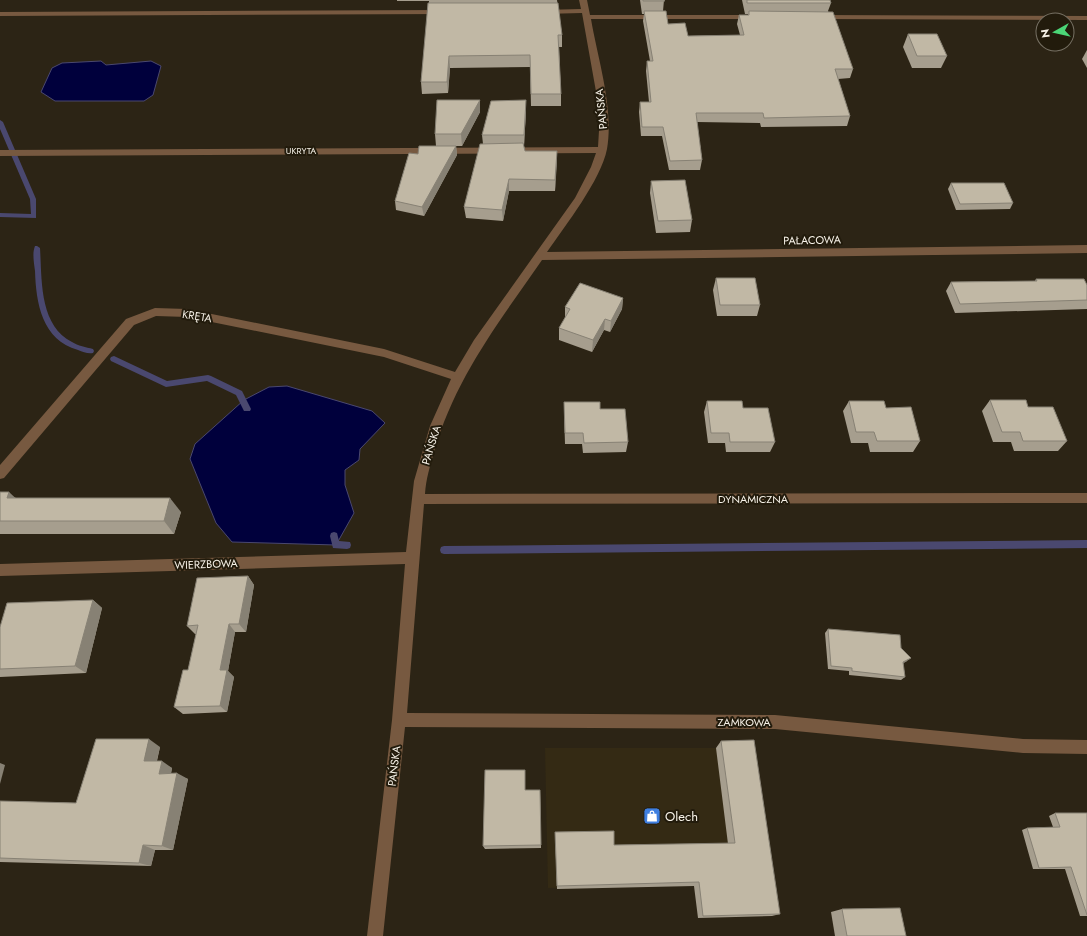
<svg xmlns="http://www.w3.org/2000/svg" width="1087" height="936" font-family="Jost,sans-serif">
<rect width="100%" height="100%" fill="#2c2415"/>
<polygon fill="#342a14" points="545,748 748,748 767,884 548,888"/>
<g fill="#00003c" stroke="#4a486f">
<polygon points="101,61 106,65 151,61 161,66 153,95 144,101 55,101 41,92 52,68 62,63"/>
<polygon points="287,386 372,411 385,423 360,449 359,460 345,470 345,485 354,513 336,545 232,542 216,523 190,459 195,444 244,400 269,387"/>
</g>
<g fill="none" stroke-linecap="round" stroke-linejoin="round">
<g fill="#4a486f" fill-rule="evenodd">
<polygon points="0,120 3,122 36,199 36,218 0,217 0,213 31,214 30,199 0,129"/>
<path d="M35 246H37L40 248C42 280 39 325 72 342 78 346 86 347 93 349L94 351 93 353C88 354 83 352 78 350 42 340 36 303 35 271 34 263 32 253 35 246Z"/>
<polygon points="114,356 167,381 208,375 211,376 242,391 251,409 250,411 244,411 236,395 207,381 166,387 111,361 110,359 111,357"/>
<polygon points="334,532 337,533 339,541 350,542 351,545 350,548 347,549 333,548 330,536 331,533"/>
<polygon points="1087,540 1087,548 444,554 441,553 440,550 441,547 444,546"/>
</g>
<g fill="#775940" fill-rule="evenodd">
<path d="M579 0H587L590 15H755L759 17 755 19H591C598 60 614 108 607 149 601 180 565 226 547 252L1087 245V253L542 260C499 322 455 378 434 452 430 466 426 479 425 494L1087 493V503L424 504 407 713 775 715 1023 739 1087 740V754L1023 753 775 729 405 727 383 936H367L392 720 405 564 0 576V564L406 552 414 481 430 426 451 379 384 357 187 317 156 316 134 325 4 478 0 479V465L126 319 155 308 187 309 384 349 455 372 474 340 575 198 591 167 596 153 0 156V150L598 147 600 114 582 13 543 14 539 12 543 10 581 9Z"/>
<polygon points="443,10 446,10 446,14 0,16 0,12"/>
<polygon points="816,15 1087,16 1087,20 819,19 816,19"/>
</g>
</g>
<g fill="#a69e8e">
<polygon points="397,0 557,0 562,35 562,47 559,47 561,94 561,106 531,106 530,67 450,68 448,93 422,94 421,82 429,3 429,1 397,1"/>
<polygon points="640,0 664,0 663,11 668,24 688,36 740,35 737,24 739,15 748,15 748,14 745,14 742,0 830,0 831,3 828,11 853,69 850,78 838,79 850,116 847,126 761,127 760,123 697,122 702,160 700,170 669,170 662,136 641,136 639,112 640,102 649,102 646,71 647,61 650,61 643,21 644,14 642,14"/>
<polygon points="908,34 947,56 941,68 912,68 903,47"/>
<polygon points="1087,50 1087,68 1082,59"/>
<polygon points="480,100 480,112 462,146 456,146 457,155 424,216 396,210 395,201 418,154 436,146 435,134"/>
<polygon points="526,111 524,146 525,151 557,151 555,191 509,191 503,221 466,218 464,207 483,144 482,135"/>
<polygon points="651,181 692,220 690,232 656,233 650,193"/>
<polygon points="951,183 1013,203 1010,209 956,210 948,189"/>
<polygon points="716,278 760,305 757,316 717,316 713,290"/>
<polygon points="1036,279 1087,285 1087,309 955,313 946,291 951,282 1035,281"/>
<polygon points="623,298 622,309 610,332 604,330 592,352 559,340 559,328 565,319 565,307"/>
<polygon points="990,400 1028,407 1067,441 1058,451 1014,451 1011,442 993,442 982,411"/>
<polygon points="707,401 743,408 775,442 770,452 726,452 725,443 708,443 704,412"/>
<polygon points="849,401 886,408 920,441 913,452 870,452 868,443 851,443 843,411"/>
<polygon points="564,402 600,409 628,442 626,452 583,453 582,444 565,444 564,412"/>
<polygon points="0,492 16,498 181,512 174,534 0,534"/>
<polygon points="248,576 254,585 246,632 235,632 228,671 234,677 227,712 183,714 174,707 188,670 196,634 195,634 187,626"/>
<polygon points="93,600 102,608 86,673 0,677 0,627"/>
<polygon points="828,629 901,648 907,661 903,663 905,677 901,680 849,675 849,671 828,669 825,633"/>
<polygon points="721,741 780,914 772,916 698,918 694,886 557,889 555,832 614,845 728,844 716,748"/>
<polygon points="160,747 157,761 172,768 171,773 188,779 173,850 155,850 151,866 0,862 0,801 76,803"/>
<polygon points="525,770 525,790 540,790 541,848 485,849 483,846"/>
<polygon points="1055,813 1087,813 1087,916 1080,916 1065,869 1033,869 1022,830 1027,828 1053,827 1049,816"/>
<polygon points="842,909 906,936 835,936 831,912"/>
</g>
<g fill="#878174">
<polygon points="449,56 450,68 448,93 447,82"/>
<polygon points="480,100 480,112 462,146 461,134"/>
<polygon points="526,100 526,111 524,146 524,135"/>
<polygon points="456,146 457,155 424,216 422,207"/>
<polygon points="557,151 557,163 555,191 555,180"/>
<polygon points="509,179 509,191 503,221 502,210"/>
<polygon points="623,298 622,309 610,332 611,321"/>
<polygon points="605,319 604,330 592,352 593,340"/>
<polygon points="9,492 24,506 7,498"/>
<polygon points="170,498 181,512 174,534 164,521"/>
<polygon points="248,576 254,585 246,632 239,624"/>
<polygon points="93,600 102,608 86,673 75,666"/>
<polygon points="229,624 235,632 228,671 234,677 227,712 220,706 220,670"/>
<polygon points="911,658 907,661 899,666 903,662"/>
<polygon points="149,739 160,747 155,768 144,761"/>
<polygon points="162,761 172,768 170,780 159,774"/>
<polygon points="0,763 5,765 0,784"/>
<polygon points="177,773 188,779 173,850 162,846"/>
<polygon points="143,845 155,850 151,866 139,863"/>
</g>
<g fill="#c1b8a5" stroke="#878174">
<polygon points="643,0 664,0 665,1 643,1"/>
<polygon points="747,0 830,0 831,3 747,3"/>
<polygon points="428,3 558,3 562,35 558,35 561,94 531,94 530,55 449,56 447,82 421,82"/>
<polygon points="644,11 666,11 668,24 685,23 688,36 744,35 739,15 749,15 749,11 833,12 853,69 835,69 850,116 764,118 763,113 696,113 702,160 670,161 663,127 642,127 640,102 651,102 647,61 653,61"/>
<polygon points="908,34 937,34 947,56 917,56"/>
<polygon points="437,100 480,100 461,134 435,134"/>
<polygon points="526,100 524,135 482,135 491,101"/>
<polygon points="523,143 525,151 557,151 555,180 509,179 502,210 464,207 480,144"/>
<polygon points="419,146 456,146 422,207 395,201 409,153 418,154"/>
<polygon points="685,180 692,220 658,221 651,181"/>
<polygon points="951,183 1004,183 1013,203 960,204"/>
<polygon points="716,278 755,278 760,305 720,305"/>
<polygon points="1036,279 1084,279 1087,285 1087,300 960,304 951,282 1037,281"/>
<polygon points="580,283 623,298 611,321 605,319 593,340 559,328 570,309 565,307"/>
<polygon points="990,400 1026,400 1028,407 1053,407 1067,441 1023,441 1020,432 1002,432"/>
<polygon points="707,401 742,401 743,408 768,408 775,442 730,442 729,433 711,433"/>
<polygon points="849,401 884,401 886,408 911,407 920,441 877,441 874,432 856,432"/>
<polygon points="564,402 600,402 600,409 625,409 628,442 584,443 583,433 565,433"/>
<polygon points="0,492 9,492 7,498 170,498 164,521 0,521"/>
<polygon points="248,576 239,624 229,624 220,670 227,670 220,706 174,707 183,670 188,670 198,625 187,626 197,578"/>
<polygon points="93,600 75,666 0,669 0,627 7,603"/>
<polygon points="828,629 900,635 901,648 911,658 903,662 905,677 852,671 852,668 831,666"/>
<polygon points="96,739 149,739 144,761 162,761 159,774 177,773 162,846 143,845 139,863 0,858 0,801 76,803"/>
<polygon points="754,740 780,914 703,916 699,882 557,886 555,832 614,831 614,845 735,843 721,741"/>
<polygon points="485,770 525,770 525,790 540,790 541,845 483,846"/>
<polygon points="1055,813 1087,813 1087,915 1071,867 1039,868 1027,828 1060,827"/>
<polygon points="900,908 906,936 847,936 842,909"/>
</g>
<defs>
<g id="shop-square" transform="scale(0.9)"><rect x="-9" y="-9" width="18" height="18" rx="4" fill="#3f7fe0" stroke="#221b0c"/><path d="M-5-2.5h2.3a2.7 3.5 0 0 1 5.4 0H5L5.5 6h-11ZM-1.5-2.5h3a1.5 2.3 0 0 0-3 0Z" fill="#fff"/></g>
</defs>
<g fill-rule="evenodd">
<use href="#shop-square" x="652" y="816"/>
</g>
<g text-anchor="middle" stroke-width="4" stroke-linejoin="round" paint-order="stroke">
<g font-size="9" fill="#f6f1e7" stroke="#221b0c">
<text x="301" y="154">UKRYTA</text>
</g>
<g font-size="11" fill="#f6f1e7" stroke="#221b0c">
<text transform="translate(601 109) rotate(-96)" y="4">PAŃSKA</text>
<text transform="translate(812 240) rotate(-1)" y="4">PAŁACOWA</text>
<text transform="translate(197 316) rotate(9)" y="4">KRĘTA</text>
<text transform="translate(431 445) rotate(-73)" y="4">PAŃSKA</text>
<text x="753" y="503">DYNAMICZNA</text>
<text transform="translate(206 564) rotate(-2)" y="4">WIERZBOWA</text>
<text x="744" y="726">ZAMKOWA</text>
<text transform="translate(394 766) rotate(-83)" y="4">PAŃSKA</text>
</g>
<g font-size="13" fill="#f6f1e7" stroke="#221b0c" text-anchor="start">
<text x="665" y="821">Olech</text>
</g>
</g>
<g transform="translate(1055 32) rotate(262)"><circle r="19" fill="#221b0c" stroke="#777164"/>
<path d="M0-3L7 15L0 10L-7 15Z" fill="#4bd677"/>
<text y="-6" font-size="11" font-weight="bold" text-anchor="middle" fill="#f6f1e7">N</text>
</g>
</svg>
